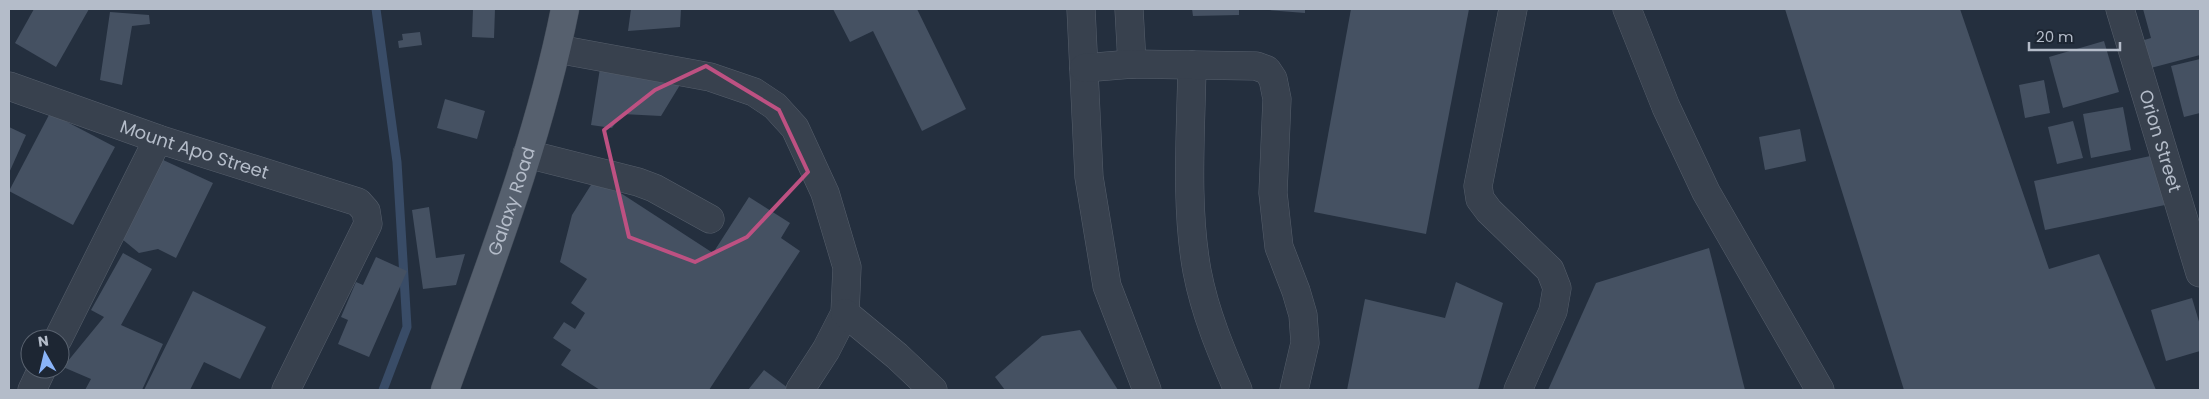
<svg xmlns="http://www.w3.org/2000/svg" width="2209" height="399" font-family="Poppins,sans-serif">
<rect width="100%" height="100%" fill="#242f3e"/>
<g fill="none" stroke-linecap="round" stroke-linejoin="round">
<polyline stroke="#394c67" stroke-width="9" points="376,9 397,162 407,327 383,390"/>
</g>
<g fill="#455162">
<polygon points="34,9 89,9 56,67 15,43"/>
<polygon points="473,9 495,9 494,38 472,37"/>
<polygon points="631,9 681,9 680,27 628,31"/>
<polygon points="833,9 917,9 966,109 922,131 873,31 850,42"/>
<polygon points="1192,9 1239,9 1239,15 1193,16"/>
<polygon points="1255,9 1305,9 1305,13"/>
<polygon points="1351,9 1469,9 1426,234 1314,212"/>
<polygon points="1785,9 1960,9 2049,269 2099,254 2156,390 1904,390"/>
<polygon points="2143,9 2200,9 2200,55 2147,69 2141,41 2151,38"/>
<polygon points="110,12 149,15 150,24 132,26 122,85 100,80"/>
<polygon points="420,32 422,45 399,48 398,41 403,40 402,34"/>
<polygon points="2104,41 2119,92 2063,108 2049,57"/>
<polygon points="2200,59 2200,113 2184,117 2171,66"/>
<polygon points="601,62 683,80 661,116 622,114 612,128 591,125"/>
<polygon points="2044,80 2050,113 2025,118 2019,85"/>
<polygon points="445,99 485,111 477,139 437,128"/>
<polygon points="2123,107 2131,150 2091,158 2083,114"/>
<polygon points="50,113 115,147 73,225 9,191"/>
<polygon points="2073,121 2083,158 2057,164 2048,127"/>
<polygon points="9,127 26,135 9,173"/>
<polygon points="1800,129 1806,161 1765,170 1759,137"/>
<polygon points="2155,155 2165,205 2045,230 2034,181"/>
<polygon points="161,159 213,183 176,258 158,249 139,253 122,239"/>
<polygon points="596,177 713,253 749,197 790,223 781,238 800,251 709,390 600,390 561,365 571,350 553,338 564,322 575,329 585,313 571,303 587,279 560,262 572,215"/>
<polygon points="429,207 436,258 465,254 456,285 423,289 412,210"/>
<polygon points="1709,248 1745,390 1548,390 1596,283"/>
<polygon points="123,253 152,269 121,325 163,344 142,390 85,390 91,379 63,367 104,317 91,310"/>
<polygon points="376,257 407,271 369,357 338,344 348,320 341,317 356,282 363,285"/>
<polygon points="1456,282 1503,303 1478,390 1347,390 1365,299 1445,318"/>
<polygon points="193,291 266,327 240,379 204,362 190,390 144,390"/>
<polygon points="2192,298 2200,325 2200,351 2166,361 2151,310"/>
<polygon points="1080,330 1118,390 1005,390 995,377 1042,336"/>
<polygon points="764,370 788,388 786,390 748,390"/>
</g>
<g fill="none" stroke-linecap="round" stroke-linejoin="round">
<g stroke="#565f6c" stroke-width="29">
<g id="minor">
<polyline points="1081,9 1089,177 1107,286 1147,390"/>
<polyline points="1129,9 1132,64"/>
<polyline points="1513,9 1478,186 1480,199 1489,211 1550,270 1557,288 1553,311 1518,390"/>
<polyline points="1627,9 1666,107 1706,192 1820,390"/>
<path id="s1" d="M2120 9 2200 273"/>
<polyline points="557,49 710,77 754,92 775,106 795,128 825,193 847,267 845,313 826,350 800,390"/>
<path d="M1192 65C1191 131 1185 205 1197 271 1205 313 1221 351 1238 390"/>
<polyline points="1084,68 1132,64 1256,66 1267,70 1273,79 1277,99 1273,193 1279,247 1296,291 1303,315 1305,343 1294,390"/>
<path id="s2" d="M9 86 158 139 358 202 366 211 368 224 286 390"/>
<polyline points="527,154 638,182 654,188 710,219"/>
<polyline points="845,313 897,356 933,390"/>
<polyline points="58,339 158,139"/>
<polyline points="32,390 42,369"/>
</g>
</g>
<g stroke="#414a57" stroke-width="29">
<g id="major">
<path id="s3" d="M445 390C490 265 539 139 565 9"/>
</g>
</g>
<use href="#minor" stroke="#38414e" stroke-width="28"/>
<use href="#major" stroke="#56606e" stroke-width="28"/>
</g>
<path fill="none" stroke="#bd5182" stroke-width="4" stroke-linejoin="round" d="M706 66 779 110 808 172 747 237 695 262 629 237 604 130 655 90Z"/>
<g text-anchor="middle" stroke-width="4" stroke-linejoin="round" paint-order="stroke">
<g font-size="18" fill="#b4bcc9" stroke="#1d2633">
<text dy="6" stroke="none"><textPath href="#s1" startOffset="138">Orion Street</textPath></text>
<text dy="6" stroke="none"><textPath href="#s2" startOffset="196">Mount Apo Street</textPath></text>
<text dy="6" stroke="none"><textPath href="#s3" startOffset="200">Galaxy Road</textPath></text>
</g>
</g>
<rect width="2209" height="399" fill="none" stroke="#b4bcc9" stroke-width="20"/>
<g transform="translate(45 354) rotate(352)"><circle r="24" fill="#1d2633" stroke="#59626f"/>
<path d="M0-4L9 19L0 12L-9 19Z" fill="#8ab4f8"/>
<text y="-8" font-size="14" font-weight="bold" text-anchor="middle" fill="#b4bcc9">N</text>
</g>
<path d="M2029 42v8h91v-8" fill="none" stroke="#b4bcc9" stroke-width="2.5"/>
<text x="2036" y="42" font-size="15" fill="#b4bcc9" stroke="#1d2633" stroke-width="4" paint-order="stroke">20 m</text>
</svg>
